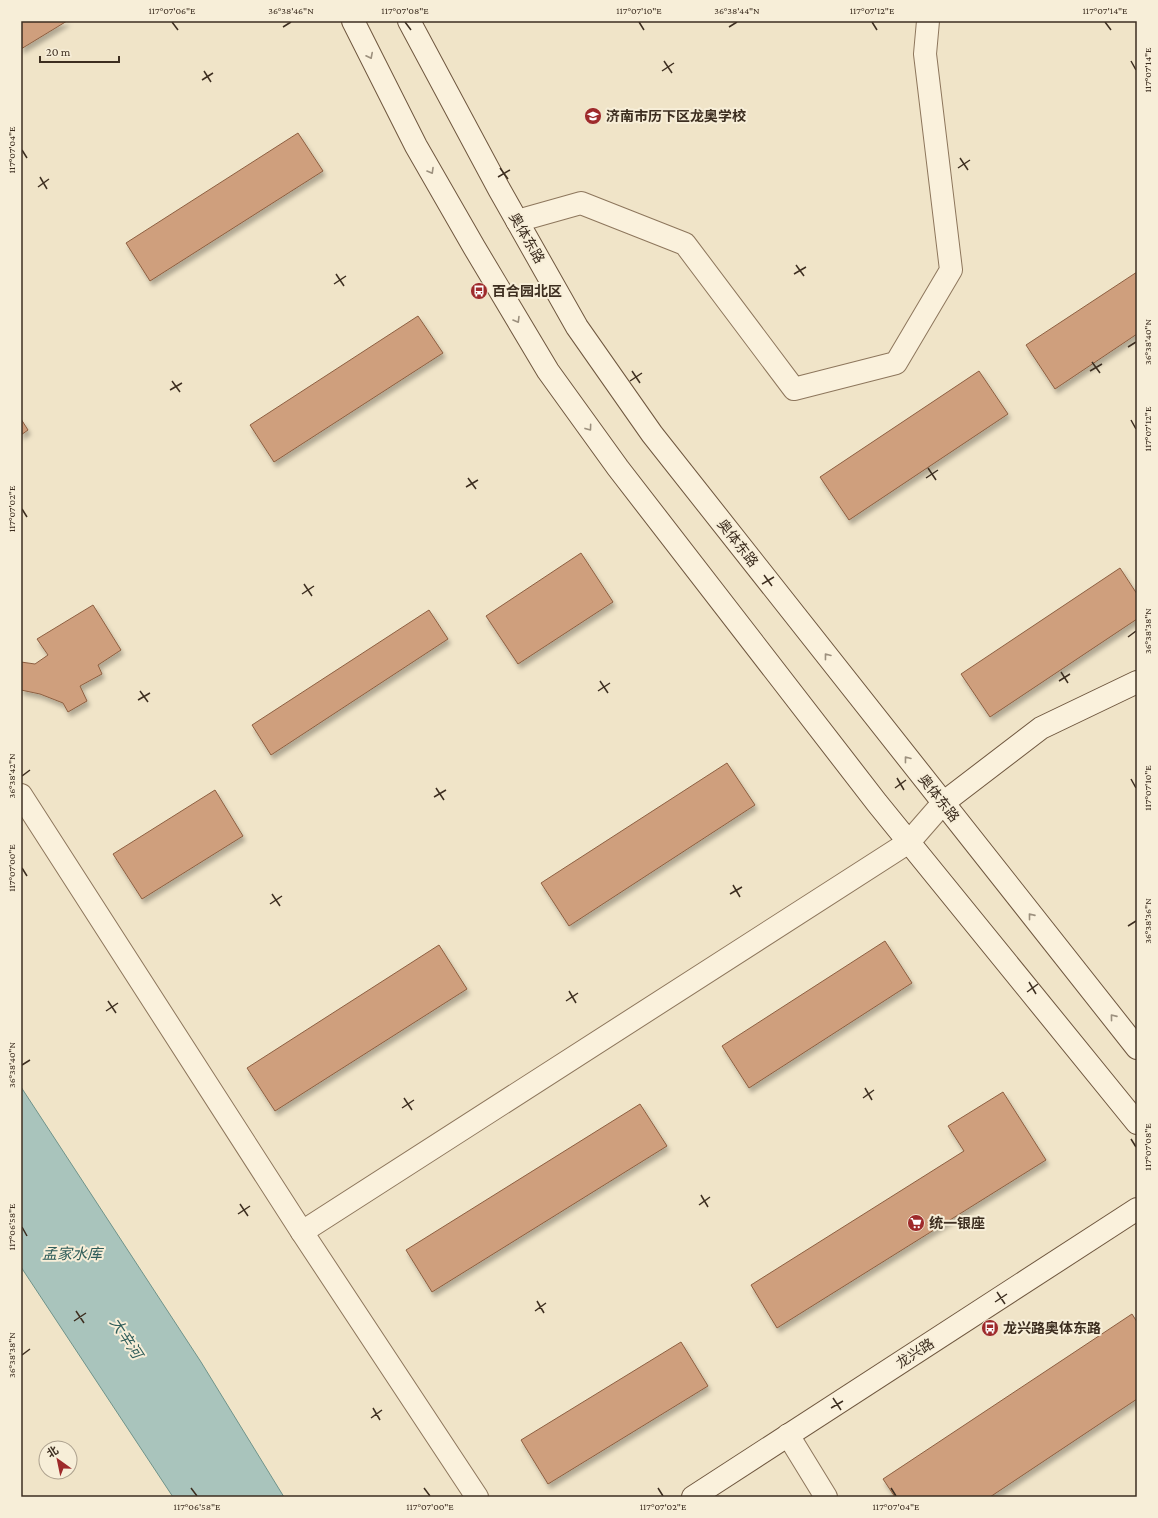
<svg xmlns="http://www.w3.org/2000/svg" width="1158" height="1518" font-family="'Crimson Pro','Noto Sans SC',serif">
<defs>
<filter id="shadow"><feDropShadow dx="2.5" dy="4.5" stdDeviation="2" flood-color="#0004"/></filter>
</defs>
<rect width="100%" height="100%" fill="#f0e4c8"/>
<polygon fill="#a9c4bc" stroke="#6f938a" points="21,1087 201,1362 284,1497 173,1497 21,1267"/>
<g fill="#cf9f7d" stroke="#8d5f41" filter="url(#shadow)">
<polygon points="21,21 67,21 21,49"/>
<polygon points="298,133 323,171 150,281 126,243"/>
<polygon points="1137,272 1137,334 1055,389 1026,345"/>
<polygon points="418,316 443,353 274,462 250,425"/>
<polygon points="979,371 1008,414 849,520 820,477"/>
<polygon points="21,419 28,430 21,435"/>
<polygon points="581,553 613,602 518,664 486,616"/>
<polygon points="1120,568 1137,594 1137,619 990,717 961,674"/>
<polygon points="93,605 121,650 98,665 102,674 80,686 87,701 68,712 63,703 40,694 21,690 21,662 35,664 48,655 37,639"/>
<polygon points="429,610 448,639 271,755 252,725"/>
<polygon points="727,763 755,805 569,926 541,883"/>
<polygon points="215,790 243,836 142,899 113,854"/>
<polygon points="885,941 912,983 749,1088 722,1046"/>
<polygon points="439,945 467,989 275,1111 247,1068"/>
<polygon points="1003,1092 1046,1160 777,1328 751,1285 964,1151 948,1126"/>
<polygon points="640,1104 667,1146 432,1292 406,1250"/>
<polygon points="1132,1314 1137,1322 1137,1399 990,1497 895,1497 883,1479"/>
<polygon points="681,1342 708,1386 548,1484 521,1440"/>
</g>
<g fill="none" stroke-linecap="round" stroke-linejoin="round">
<g stroke="#8d765c" stroke-width="24">
<g id="street">
<polyline points="517,221 581,203 685,244 794,389 896,363 951,270 925,54 928,21"/>
<polyline points="21,795 302,1232 477,1497"/>
<polyline points="302,1232 909,842 943,803"/>
<polyline points="788,1435 826,1497"/>
</g>
</g>
<g stroke="#6f573f" stroke-width="24">
<g id="secondary">
<polyline points="353,21 416,146 474,247 548,371 618,468 877,803 1137,1123"/>
<polyline points="409,21 499,189 577,327 652,434 1137,1048"/>
<polyline points="943,803 1041,728 1137,682"/>
<polyline points="693,1497 1137,1209"/>
</g>
</g>
<use href="#street" stroke="#faf1dc" stroke-width="22"/>
<use href="#secondary" stroke="#faf1dc" stroke-width="22"/>
</g>
<defs><path id="oneway-chevron" d="M-2-3.5L2.5 0L-2 3.5" fill="none" stroke-width="1.6" stroke-linecap="round" stroke-linejoin="round"/></defs>
<g stroke="#9c907e">
<use href="#oneway-chevron" transform="translate(370 56) rotate(63)"/>
<use href="#oneway-chevron" transform="translate(431 171) rotate(60)"/>
<use href="#oneway-chevron" transform="translate(517 320) rotate(59)"/>
<use href="#oneway-chevron" transform="translate(589 428) rotate(54)"/>
<use href="#oneway-chevron" transform="translate(827 656) rotate(-128)"/>
<use href="#oneway-chevron" transform="translate(907 759) rotate(-128)"/>
<use href="#oneway-chevron" transform="translate(1031 916) rotate(-129)"/>
<use href="#oneway-chevron" transform="translate(1113 1017) rotate(-129)"/>
</g>
<path fill="none" stroke="#3d2e20" stroke-width="1.5" d="M172 22 178 30M405 22 411 30M639 22 644 30M872 22 877 30M1105 22 1111 30M283 27 291 22M729 27 737 22M664 61 672 73M1131 61 1136 70M204 71 211 82M662 71 674 63M202 80 213 73M22 150 27 158M960 158 968 170M500 168 508 179M958 168 970 160M40 177 47 189M498 177 510 170M38 187 49 179M796 265 804 276M336 274 344 286M794 274 806 267M334 284 346 276M1128 347 1136 342M1092 362 1100 373M632 371 640 383M1090 371 1102 364M172 381 180 392M630 381 642 373M170 390 182 383M1131 420 1136 429M928 468 936 480M468 478 476 489M926 478 938 470M466 487 478 480M22 509 27 517M764 575 772 586M304 584 312 596M762 584 774 577M302 594 314 586M1128 637 1136 631M1061 672 1068 683M600 681 608 693M1059 681 1070 674M140 691 148 702M598 691 610 683M138 700 150 693M22 776 30 770M897 778 904 790M1131 779 1136 788M436 788 444 800M895 788 906 780M434 797 446 790M22 868 27 876M733 885 740 897M272 894 280 906M730 894 742 887M270 904 282 896M1128 926 1136 921M1029 982 1036 994M569 991 576 1003M1027 992 1038 984M108 1001 116 1013M566 1001 578 993M106 1011 118 1003M22 1065 30 1060M865 1088 872 1100M404 1098 412 1110M863 1098 874 1090M402 1108 414 1100M1131 1139 1136 1147M701 1195 708 1207M240 1204 248 1216M699 1205 710 1197M238 1214 250 1206M22 1227 27 1236M997 1292 1005 1304M537 1301 544 1313M995 1302 1007 1294M76 1311 84 1323M535 1311 546 1303M74 1321 86 1313M22 1355 30 1349M833 1398 841 1410M373 1408 380 1420M831 1408 843 1401M371 1418 382 1410M191 1488 197 1496M424 1488 430 1496M658 1488 663 1496M891 1488 896 1496"/>
<defs>
<g id="school-disc" transform="scale(0.9)"><circle r="9.5" fill="#9e2a2b" stroke="#f7eed8"/><path d="M0-5L7-2L0 1L-7-2ZM-4 1L0 2.5L4 1V4Q0 6-4 4Z" fill="#fff"/></g>
<g id="bus-disc" transform="scale(0.9)"><circle r="9.5" fill="#9e2a2b" stroke="#f7eed8"/><path d="M-5-6H5V4H4V6H2V4H-2V6H-4V4H-5ZM-3.5-4V0h7V-4ZM-3.5 1.2v1.5H-2V1.2ZM2 1.2v1.5H3.5V1.2Z" fill="#fff"/></g>
<g id="supermarket-disc" transform="scale(0.9)"><circle r="9.5" fill="#9e2a2b" stroke="#f7eed8"/><path d="M-6-5.5h2.5l.6 2H6L4.5 2H-2.5L-4.4-4H-6ZM-1.5 3.2a1.3 1.3 0 1 0 .1 0ZM3 3.2a1.3 1.3 0 1 0 .1 0Z" fill="#fff"/></g>
</defs>
<g fill-rule="evenodd">
<use href="#school-disc" x="593" y="116"/>
<use href="#bus-disc" x="479" y="291"/>
<use href="#supermarket-disc" x="916" y="1223"/>
<use href="#bus-disc" x="990" y="1328"/>
</g>
<g text-anchor="middle" stroke-width="4" stroke-linejoin="round" paint-order="stroke">
<g font-size="14" font-weight="bold" fill="#3d2e20" stroke="#f7eed8" text-anchor="start">
<text x="606" y="121">济南市历下区龙奥学校</text>
<text x="492" y="296">百合园北区</text>
<text x="929" y="1228">统一银座</text>
<text x="1003" y="1333">龙兴路奥体东路</text>
</g>
<g font-size="14" fill="#3d2e20" stroke="#f7eed8">
<text transform="translate(527 238) rotate(60)" y="5">奥体东路</text>
<text transform="translate(738 543) rotate(52)" y="5">奥体东路</text>
<text transform="translate(939 798) rotate(52)" y="5">奥体东路</text>
<text transform="translate(915 1353) rotate(-33)" y="5">龙兴路</text>
</g>
<g font-size="15" font-style="italic" fill="#2f5d5a" stroke="#f7eed8">
<text x="72" y="1259">孟家水库</text>
<text transform="translate(126 1338) rotate(57)" y="5">大辛河</text>
</g>
</g>
<rect width="1158" height="1518" fill="none" stroke="#f7eed8" stroke-width="44"/>
<g transform="translate(58 1460) rotate(327)"><circle r="19" fill="#f7eed8" stroke="#ada18e"/>
<path d="M0-3L7 15L0 10L-7 15Z" fill="#9e2a2b"/>
<text y="-6" font-size="11" font-weight="bold" text-anchor="middle" fill="#3d2e20">北</text>
</g>
<path d="M40 56v6h79v-6" fill="none" stroke="#3d2e20" stroke-width="2"/>
<text x="46" y="56" font-size="12" fill="#3d2e20" stroke="#f7eed8" stroke-width="3" paint-order="stroke">20 m</text>
<rect x="22" y="22" width="1114" height="1474" fill="none" stroke="#3d2e20" stroke-width="1.5"/>
<g font-size="10" text-anchor="middle" fill="#3d2e20">
<text x="172" y="14">117°07'06"E</text>
<text x="291" y="14">36°38'46"N</text>
<text x="405" y="14">117°07'08"E</text>
<text x="639" y="14">117°07'10"E</text>
<text x="737" y="14">36°38'44"N</text>
<text x="872" y="14">117°07'12"E</text>
<text x="1105" y="14">117°07'14"E</text>
<text transform="translate(1147 70) rotate(-90)" y="4">117°07'14"E</text>
<text transform="translate(11 150) rotate(-90)" y="4">117°07'04"E</text>
<text transform="translate(1147 342) rotate(-90)" y="4">36°38'40"N</text>
<text transform="translate(1147 429) rotate(-90)" y="4">117°07'12"E</text>
<text transform="translate(11 509) rotate(-90)" y="4">117°07'02"E</text>
<text transform="translate(1147 631) rotate(-90)" y="4">36°38'38"N</text>
<text transform="translate(11 776) rotate(-90)" y="4">36°38'42"N</text>
<text transform="translate(1147 788) rotate(-90)" y="4">117°07'10"E</text>
<text transform="translate(11 868) rotate(-90)" y="4">117°07'00"E</text>
<text transform="translate(1147 921) rotate(-90)" y="4">36°38'36"N</text>
<text transform="translate(11 1065) rotate(-90)" y="4">36°38'40"N</text>
<text transform="translate(1147 1147) rotate(-90)" y="4">117°07'08"E</text>
<text transform="translate(11 1227) rotate(-90)" y="4">117°06'58"E</text>
<text transform="translate(11 1355) rotate(-90)" y="4">36°38'38"N</text>
<text x="197" y="1510">117°06'58"E</text>
<text x="430" y="1510">117°07'00"E</text>
<text x="663" y="1510">117°07'02"E</text>
<text x="896" y="1510">117°07'04"E</text>
</g>
</svg>
